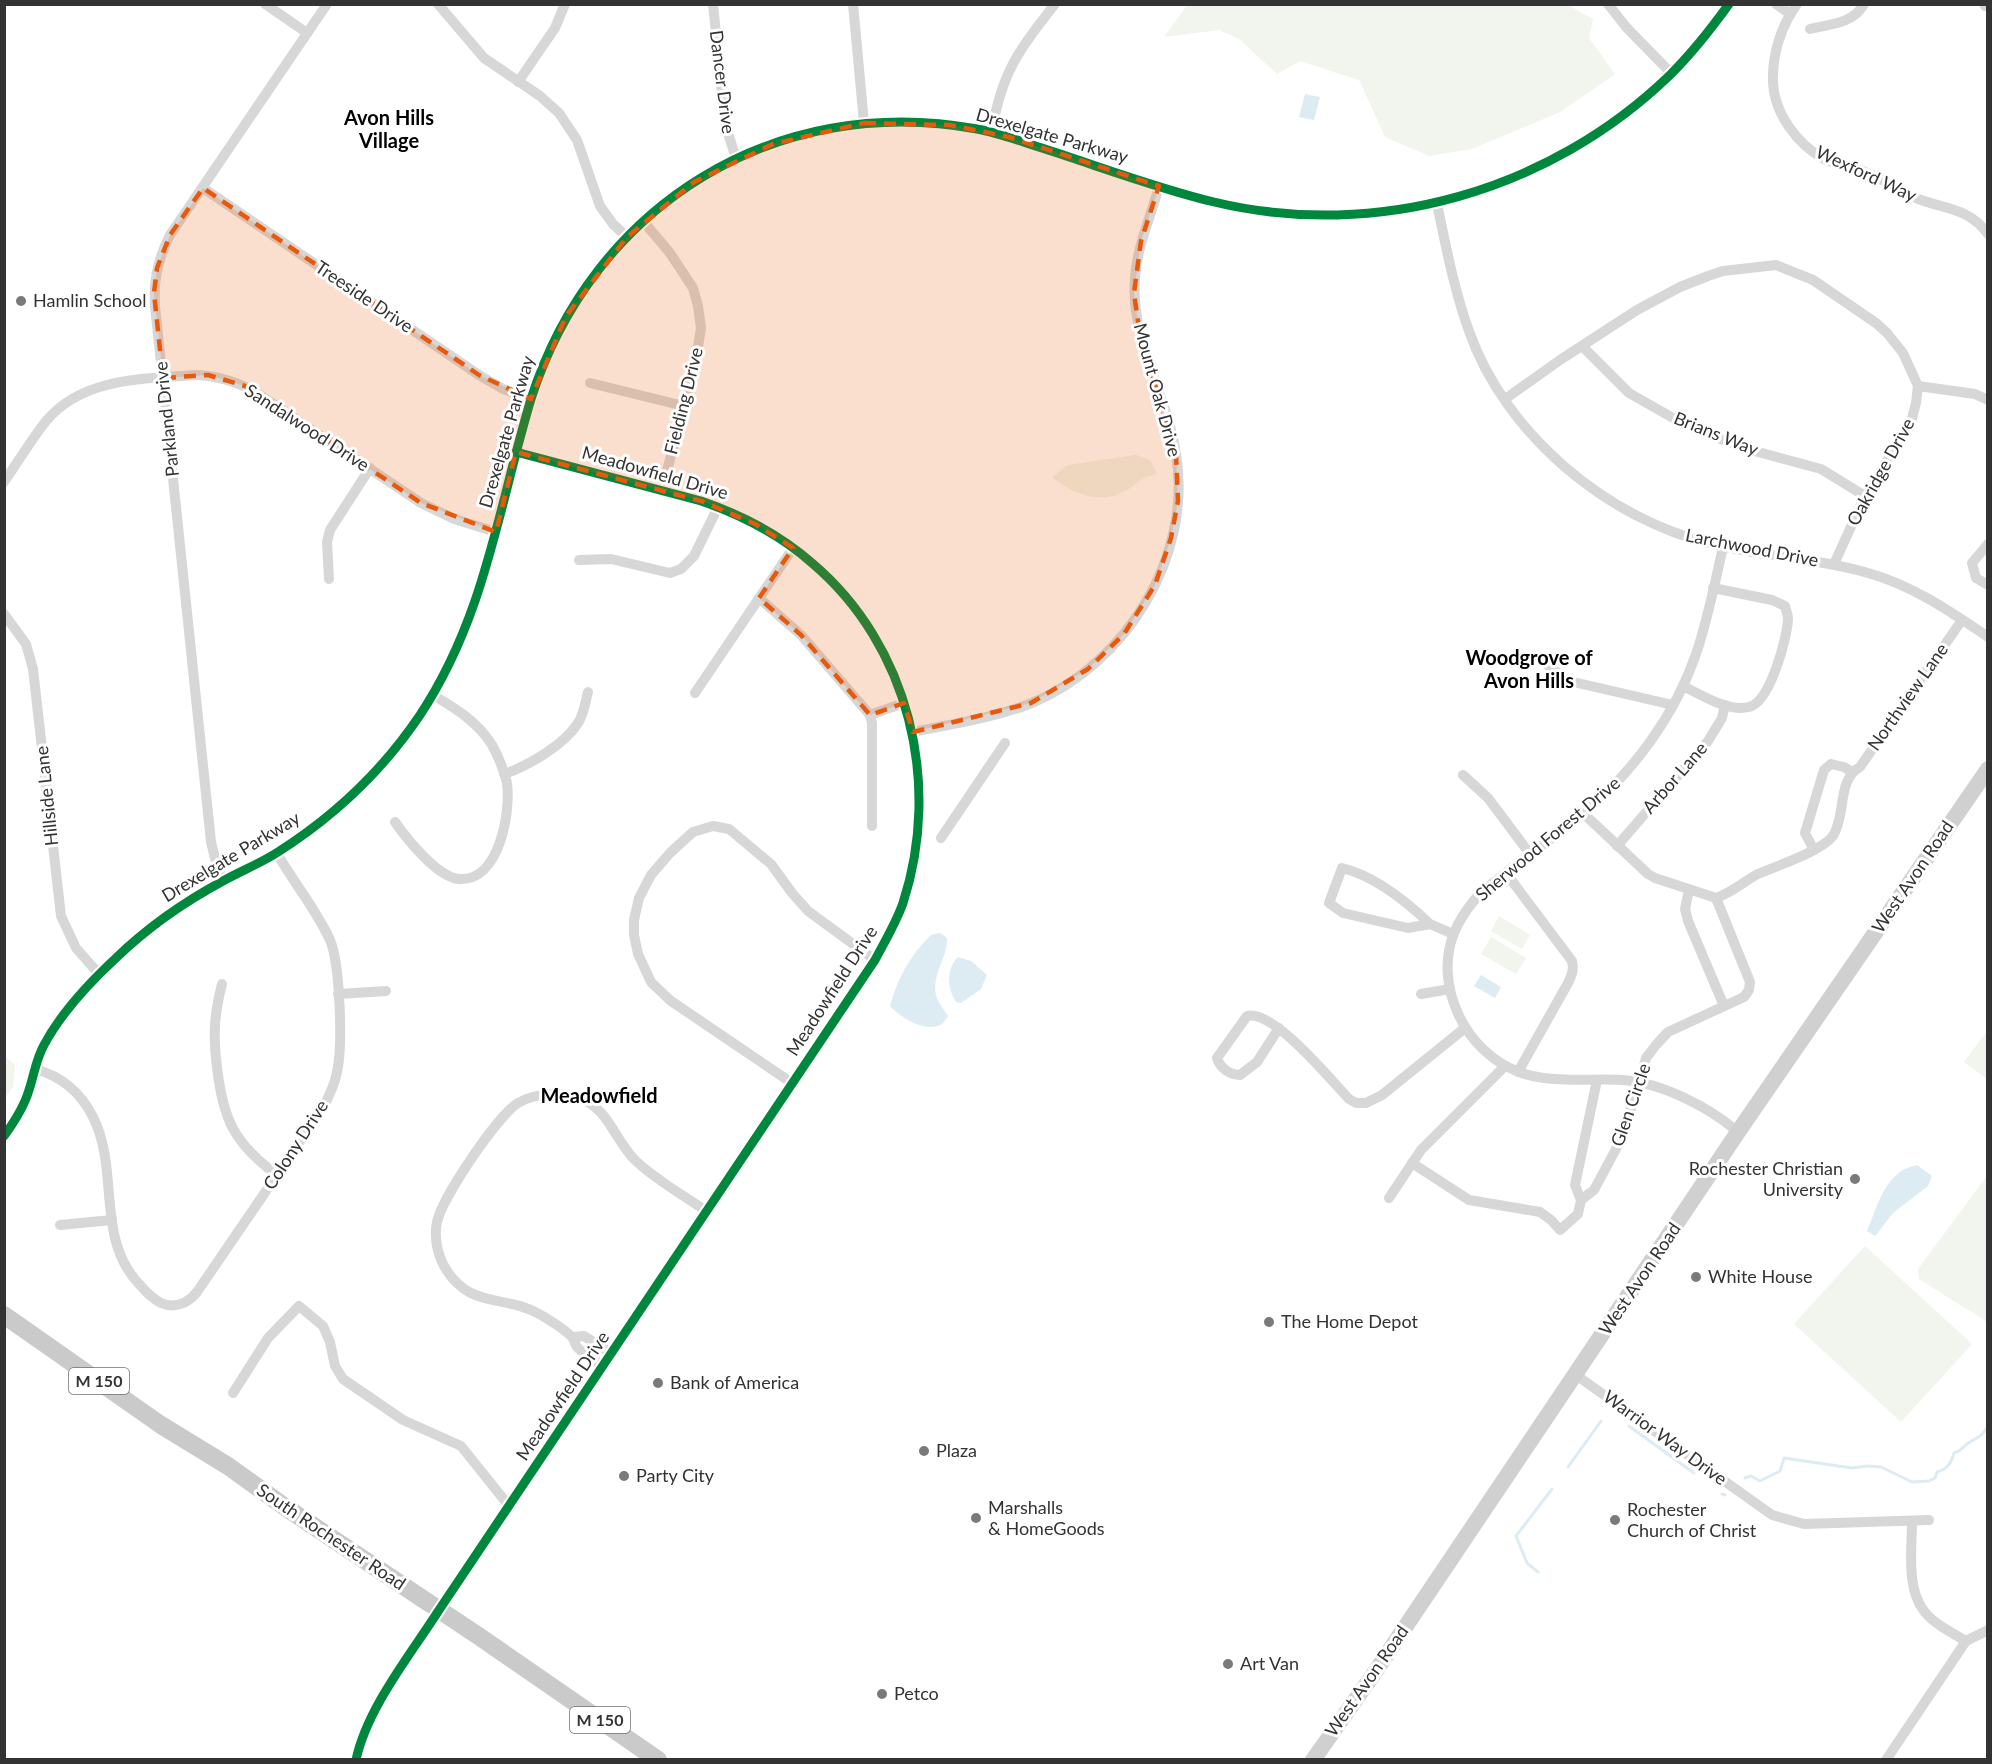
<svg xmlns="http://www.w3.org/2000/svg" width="1992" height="1764" font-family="Lato,sans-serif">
<rect width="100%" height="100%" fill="#fff"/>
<g fill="#f1f5ed">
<polygon points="1188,4 1568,5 1593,19 1589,38 1615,74 1560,112 1472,149 1429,156 1385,137 1359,80 1300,61 1277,74 1239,39 1219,30 1164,37"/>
<path d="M1136 455 1150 460 1157 474C1138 478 1138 485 1123 492 1099 505 1072 493 1052 477L1068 465Z"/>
<polygon points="1499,916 1530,935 1522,949 1491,931"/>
<polygon points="1491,937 1526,958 1516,974 1481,954"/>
<polygon points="1987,1031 1988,1079 1987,1079 1964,1062"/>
<polygon points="5,1056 15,1065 13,1087 5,1098"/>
<polygon points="1987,1176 1987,1322 1919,1279 1918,1269"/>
<polygon points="1865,1246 1972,1344 1901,1422 1794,1324"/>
</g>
<g fill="#ddebf3">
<polygon points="1305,94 1320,97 1314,120 1299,117"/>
<path d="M940 933 947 938C948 957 931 975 936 995 938 1002 944 1010 948 1016 946 1019 944 1022 942 1024 926 1034 900 1017 890 1006 897 979 911 954 931 935Z"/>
<path d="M958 957 971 961 987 975 981 989 961 1003 956 1002C947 988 946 969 958 957Z"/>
<polygon points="1481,975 1501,987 1495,998 1474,986"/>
<path d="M1917 1165 1932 1176 1928 1186 1893 1213 1875 1236 1867 1231C1878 1205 1885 1171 1917 1165Z"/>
</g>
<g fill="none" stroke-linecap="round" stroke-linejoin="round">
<g stroke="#ddebf3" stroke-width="3">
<polyline points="1629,1426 1694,1473"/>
<polyline points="1568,1467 1601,1421"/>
<path d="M1745 1478 1751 1476 1760 1481 1780 1471 1784 1458 1852 1468 1867 1466 1881 1467 1912 1482 1929 1481 1935 1478 1937 1472C1948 1469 1951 1463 1954 1453 1961 1451 1962 1448 1967 1444 1978 1436 1978 1440 1988 1427"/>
<polyline points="1722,1494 1725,1495"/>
<polyline points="1538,1572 1527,1563 1516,1536 1552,1489"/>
</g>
<g stroke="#d7d7d7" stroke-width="10">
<polyline points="265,4 307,33"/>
<polyline points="438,4 484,58 540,96 559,113 577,140 600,206 613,224 627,237"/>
<polyline points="713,4 725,124 736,158"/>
<polyline points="853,4 864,123"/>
<polyline points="1608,4 1626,27 1671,73"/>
<polyline points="1776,4 1790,14"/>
<path d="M1797 4C1781 26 1772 55 1773 82 1774 113 1797 144 1824 159 1836 165 1851 166 1863 171 1883 179 1900 192 1921 200 1947 209 1970 209 1988 234"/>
<polyline points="1985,6 1988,5"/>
<path d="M1810 29C1830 24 1853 24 1864 4"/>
<polyline points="518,82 555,28 565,4"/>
<path d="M992 132C1001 73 1019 50 1055 4"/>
<polyline points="203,188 479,375 503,389 531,399"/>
<path d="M1437 204C1446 246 1454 290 1469 331 1505 434 1607 519 1712 544 1763 557 1817 558 1868 573 1912 585 1951 612 1988 637"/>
<polyline points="643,221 670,253 693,288 698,306 701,328 696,360 662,490"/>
<polyline points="1582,346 1629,393 1673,418 1721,439 1758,452 1821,469 1865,496"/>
<polyline points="590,383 684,406"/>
<polyline points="1918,386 1975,394 1988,400"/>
<polyline points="1505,399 1560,360 1637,310 1680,287 1708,276 1723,271 1776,265 1813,280 1876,323 1887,333 1903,353 1918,386 1916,403 1911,422 1865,496 1834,564"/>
<path d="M4 482C18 462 31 440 46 421 83 377 144 379 196 375 218 376 236 381 255 392L421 503 454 519 496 532"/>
<polyline points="1988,544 1972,563 1976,578 1988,585"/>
<path d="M1723 547C1715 582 1708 619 1696 654 1675 715 1634 771 1584 813 1549 843 1509 866 1476 898 1467 909 1459 920 1454 933 1433 986 1466 1053 1519 1072 1552 1084 1589 1078 1623 1080 1662 1083 1709 1107 1738 1132"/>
<polyline points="579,560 611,559 670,573 681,569 694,556 718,507"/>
<polyline points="329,579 327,542 330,530 370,468"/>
<polyline points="759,598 801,635 870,715 872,723 872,826"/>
<polyline points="4,614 26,644 33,669 61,916 76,948 99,974"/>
<polyline points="1535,656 1569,681 1673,705"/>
<path d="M1683 686C1701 695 1728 712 1749 707 1770 702 1787 639 1788 619 1788 615 1786 610 1785 606L1772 600 1713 588"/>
<polyline points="695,693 793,548"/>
<polyline points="870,715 904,703"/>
<path d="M913 732C952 724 994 718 1032 703 1126 664 1193 557 1176 454 1167 394 1130 340 1135 278 1137 246 1151 217 1159 186"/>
<path d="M504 774C528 766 564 745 578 723 584 714 585 703 588 692"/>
<polyline points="1463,775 1488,798 1530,854"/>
<polyline points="1584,814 1648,874 1655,878 1716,898"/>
<path d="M395 822C407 839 437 877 459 879 499 882 511 813 507 783 504 770 498 756 492 745 478 722 455 708 433 695"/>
<polyline points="941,838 1005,743"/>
<polyline points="1617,846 1708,741 1722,718 1725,705"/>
<polyline points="1814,850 1805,833 1824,770 1831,764 1844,767 1852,772"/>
<path d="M1506 873 1572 961C1574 970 1572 975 1568 983L1518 1072"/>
<path d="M224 881 217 866 211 842 155 306C153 280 158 258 170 235L327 4"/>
<polyline points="1689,890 1685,909 1688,921 1724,1006"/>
<path d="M1716 898C1731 893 1742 883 1756 875 1773 867 1826 850 1834 834 1846 814 1837 780 1860 767L1962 620"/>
<path d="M1430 924C1406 901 1375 876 1342 868L1329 903 1343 913 1408 928 1430 924 1453 934"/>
<path d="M222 984C214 1015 213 1036 217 1067 223 1120 234 1143 277 1175"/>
<polyline points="338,994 386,991"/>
<polyline points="1421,994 1450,989"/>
<path d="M1279 1028 1257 1062 1240 1075C1230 1075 1220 1068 1217 1058L1247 1016C1273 1009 1330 1079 1349 1099L1356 1103H1366L1382 1095 1465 1028"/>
<path d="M35 1069C61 1076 81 1093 93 1117 120 1170 95 1239 140 1285 146 1292 153 1299 161 1303 175 1309 188 1303 197 1292L324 1106C329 1096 335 1084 337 1072 343 1046 340 963 330 940 316 909 293 882 277 853"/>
<polyline points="792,1083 671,1001 651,982 638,954 634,935 634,920 639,898 651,875 670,853 693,832 713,826 729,829 771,864 792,893 808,911 875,960"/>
<path d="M4 1136C15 1121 24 1107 29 1090 34 1075 36 1059 44 1045 61 1013 89 983 116 958 148 927 184 902 223 881 241 871 261 863 278 852 333 817 383 770 420 715 485 617 498 509 531 399 593 205 776 92 977 129 1000 133 1022 142 1045 149 1101 167 1156 188 1214 202 1377 241 1550 191 1670 75 1692 53 1711 29 1729 4"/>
<polyline points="1412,1163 1469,1200 1540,1212 1551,1220 1560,1230 1578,1214 1581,1200 1594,1190 1616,1149 1636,1095 1646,1058 1656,1045 1668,1032 1744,997 1749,990 1750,982 1716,898"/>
<polyline points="1389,1198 1421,1150 1505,1066"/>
<polyline points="1581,1200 1575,1185 1597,1080"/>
<polyline points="60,1225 112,1220"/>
<polyline points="574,1337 584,1336 611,1353"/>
<path d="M603 1365C595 1360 583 1354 577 1347 574 1343 575 1339 571 1336 563 1328 551 1321 541 1315 504 1293 470 1311 444 1266 437 1253 434 1236 437 1222 442 1198 497 1116 518 1103 535 1093 562 1091 580 1098 609 1109 615 1141 636 1161 656 1180 683 1195 706 1211"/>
<polyline points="1576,1375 1772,1515 1804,1524 1929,1520"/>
<polyline points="233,1393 268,1338 299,1306 323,1326 330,1342 335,1366 343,1379 403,1420 461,1446 509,1506"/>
<path d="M1912 1521C1912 1549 1906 1588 1924 1611 1934 1624 1952 1633 1966 1641"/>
<path d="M356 1760C367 1708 411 1654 439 1610L875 960C885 941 896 923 903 903 942 783 909 645 812 563 779 534 742 515 701 501L516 452"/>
<polyline points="1886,1760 1966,1641 1988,1630"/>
</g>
<polyline stroke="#d0d0d0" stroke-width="16" points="1313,1760 1373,1675 1738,1132 1988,769"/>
<polyline stroke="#cacaca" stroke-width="18" points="4,1315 161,1425 228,1466 285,1507 480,1637 658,1760"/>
<g stroke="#fff" stroke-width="13">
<g id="cycleway">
<path d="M4 1136C15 1121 24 1107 29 1090 34 1075 36 1059 44 1045 61 1013 89 983 116 958 148 927 184 902 223 881 241 871 261 863 278 852 333 817 383 770 420 715 485 617 498 509 531 399 593 205 776 92 977 129 1000 133 1022 142 1045 149 1101 167 1156 188 1214 202 1377 241 1550 191 1670 75 1692 53 1711 29 1729 4"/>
<path d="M356 1760C367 1708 411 1654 439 1610L875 960C885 941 896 923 903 903 942 783 909 645 812 563 779 534 742 515 701 501L516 452"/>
</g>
</g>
<use href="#cycleway" stroke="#00873e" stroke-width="9"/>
</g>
<path fill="#e8590c" fill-opacity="0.2" stroke="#e8590c" stroke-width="4.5" stroke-dasharray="12 8" stroke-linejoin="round" d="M864 123 950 125 1009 137 1159 186 1141 241 1134 293 1140 335 1176 454 1178 501 1171 538 1155 585 1124 634 1088 669 1031 703 913 732 904 703 870 715 801 635 759 598 793 548 755 524 701 501 516 452 496 532 421 503 245 386 208 375 163 378 154 293 157 268 170 235 203 188 479 375 531 399 566 316 627 237 694 182 773 144Z"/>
<g fill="#7a7a7a" stroke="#fff" stroke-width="2">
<circle cx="21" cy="301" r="6"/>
<circle cx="1855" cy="1179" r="6"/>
<circle cx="1696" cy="1277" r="6"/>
<circle cx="1269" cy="1322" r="6"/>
<circle cx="658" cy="1383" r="6"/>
<circle cx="924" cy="1451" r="6"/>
<circle cx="624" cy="1476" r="6"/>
<circle cx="976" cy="1518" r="6"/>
<circle cx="1615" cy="1520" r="6"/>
<circle cx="1228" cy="1664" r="6"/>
<circle cx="882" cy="1694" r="6"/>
</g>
<g text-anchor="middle" stroke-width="6" stroke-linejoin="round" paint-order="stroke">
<g fill="#fff" stroke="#707070" stroke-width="1.5">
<rect x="69" y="1368" width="60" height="26" rx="4.5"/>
<rect x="570" y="1707" width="60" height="26" rx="4.5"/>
</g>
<g font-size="16" font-weight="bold" fill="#333">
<text x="99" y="1387">M 150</text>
<text x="600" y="1726">M 150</text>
</g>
<g font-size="18" fill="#333" stroke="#fff">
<text transform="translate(722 82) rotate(83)" y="6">Dancer Drive</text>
<text transform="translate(1052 136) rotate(16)" y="6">Drexelgate Parkway</text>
<text transform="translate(1866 174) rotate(25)" y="6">Wexford Way</text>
<text transform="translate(364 297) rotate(34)" y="6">Treeside Drive</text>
<text transform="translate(1157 390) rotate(75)" y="6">Mount Oak Drive</text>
<text transform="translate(684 401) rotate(-76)" y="6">Fielding Drive</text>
<text transform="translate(167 419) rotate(-96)" y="6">Parkland Drive</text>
<text transform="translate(307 428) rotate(33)" y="6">Sandalwood Drive</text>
<text transform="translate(507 432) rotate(-74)" y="6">Drexelgate Parkway</text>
<text transform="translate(1716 434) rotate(22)" y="6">Brians Way</text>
<text transform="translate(1881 472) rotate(-61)" y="6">Oakridge Drive</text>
<text transform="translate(655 473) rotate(16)" y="6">Meadowfield Drive</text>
<text transform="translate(1752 548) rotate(11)" y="6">Larchwood Drive</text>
<text transform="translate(1908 697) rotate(-55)" y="6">Northview Lane</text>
<text transform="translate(1675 778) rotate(-49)" y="6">Arbor Lane</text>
<text transform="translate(47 796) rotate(-96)" y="6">Hillside Lane</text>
<text transform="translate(1548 839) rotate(-40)" y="6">Sherwood Forest Drive</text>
<text transform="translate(231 857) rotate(-31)" y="6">Drexelgate Parkway</text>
<text transform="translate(1913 877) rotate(-56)" y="6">West Avon Road</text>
<text transform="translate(832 991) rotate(-57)" y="6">Meadowfield Drive</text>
<text transform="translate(1631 1105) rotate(-71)" y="6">Glen Circle</text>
<text transform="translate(296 1145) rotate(-57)" y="6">Colony Drive</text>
<text transform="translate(1640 1279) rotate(-56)" y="6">West Avon Road</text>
<text transform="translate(563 1396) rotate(-56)" y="6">Meadowfield Drive</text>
<text transform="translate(1665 1438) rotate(36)" y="6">Warrior Way Drive</text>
<text transform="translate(331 1537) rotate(34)" y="6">South Rochester Road</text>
<text transform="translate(1367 1681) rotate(-55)" y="6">West Avon Road</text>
</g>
<g font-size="18" fill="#333" stroke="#fff" text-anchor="start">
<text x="33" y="307">Hamlin School</text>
<text x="1843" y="1175" text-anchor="end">Rochester Christian<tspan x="1843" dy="21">University</tspan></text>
<text x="1708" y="1283">White House</text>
<text x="1281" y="1328">The Home Depot</text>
<text x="670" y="1389">Bank of America</text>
<text x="936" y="1457">Plaza</text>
<text x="636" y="1482">Party City</text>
<text x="988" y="1514">Marshalls<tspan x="988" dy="21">&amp; HomeGoods</tspan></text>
<text x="1627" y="1516">Rochester<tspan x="1627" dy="21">Church of Christ</tspan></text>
<text x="1240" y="1670">Art Van</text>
<text x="894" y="1700">Petco</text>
</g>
<g font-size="20" font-weight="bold" fill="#000" stroke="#fff">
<text x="389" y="125">Avon Hills<tspan x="389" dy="23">Village</tspan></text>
<text x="1529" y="665">Woodgrove of<tspan x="1529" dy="23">Avon Hills</tspan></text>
<text x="599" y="1103">Meadowfield</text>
</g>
</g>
<rect width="1992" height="1764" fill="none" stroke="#333333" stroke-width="12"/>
</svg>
